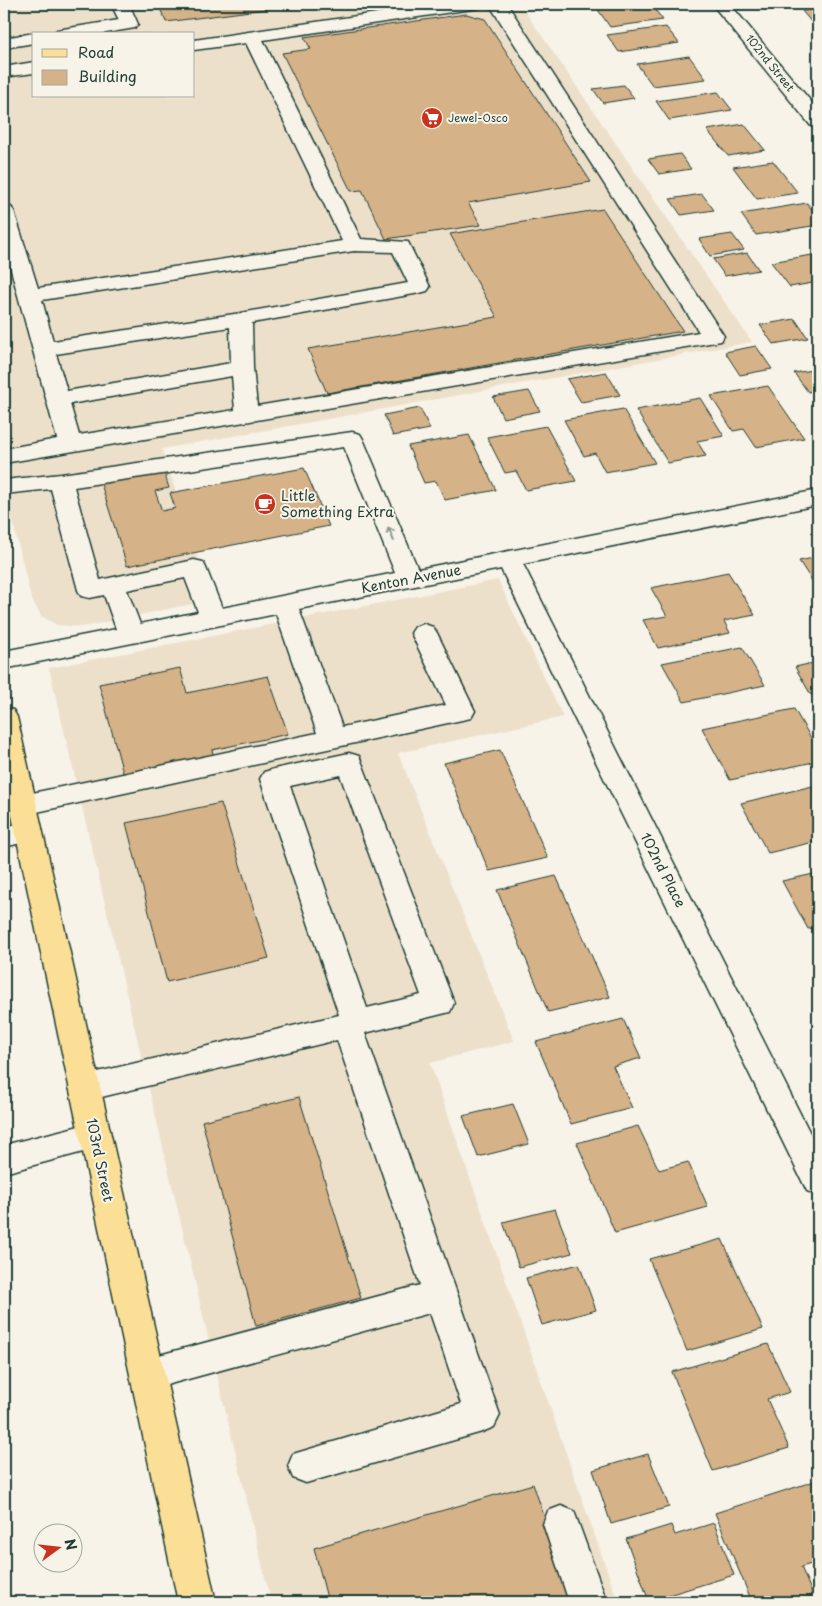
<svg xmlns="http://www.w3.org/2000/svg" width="822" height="1606" font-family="'Playpen Sans',sans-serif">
<rect width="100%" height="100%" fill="#f7f3e8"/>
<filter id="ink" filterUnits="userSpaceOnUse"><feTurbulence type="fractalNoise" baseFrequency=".02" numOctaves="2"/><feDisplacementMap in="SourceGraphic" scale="10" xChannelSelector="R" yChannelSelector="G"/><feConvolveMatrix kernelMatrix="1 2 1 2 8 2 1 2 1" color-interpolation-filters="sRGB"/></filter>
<g filter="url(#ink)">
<g fill="#ede0cb" fill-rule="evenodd">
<path d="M4 4H520L752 342 162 449 211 600 82 627 57 625 41 616 31 598 4 485ZM34 34H194V96H34Z"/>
<polygon points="498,580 563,717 398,753 514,1041 430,1063 618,1602 271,1602 49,668"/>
</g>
<g fill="#d6b288" stroke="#1f3d34">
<polygon points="158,4 304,4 166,22"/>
<polygon points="594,4 632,4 637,9 653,7 663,20 610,27"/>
<polygon points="818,9 818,30 802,11"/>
<polygon points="466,14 485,19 591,182 468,203 481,225 386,239 362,190 351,191 282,53 311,49 304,37"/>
<polygon points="666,27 679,43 619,52 607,35"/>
<polygon points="689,56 706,79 653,86 637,64"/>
<polygon points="624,85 634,98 603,103 593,89"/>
<polygon points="718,92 732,110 669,120 656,101"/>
<polygon points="744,124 765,150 728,156 707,130"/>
<polygon points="680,154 691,169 659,174 648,159"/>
<polygon points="773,161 798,193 757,199 733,167"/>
<polygon points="702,194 714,210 681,215 670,199"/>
<polygon points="807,203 818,218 818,225 756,235 741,214"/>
<polygon points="603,209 683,331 327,393 308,349 497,317 450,234"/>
<polygon points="732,234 744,250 710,256 699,239"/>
<polygon points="747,253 759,270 725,276 713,259"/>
<polygon points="818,254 818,282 790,287 771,262"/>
<polygon points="795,319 808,338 773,344 760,325"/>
<polygon points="756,346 772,369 740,375 725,352"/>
<polygon points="818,369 818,390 808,392 794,373"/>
<polygon points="606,372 620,395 581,402 567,379"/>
<polygon points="768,386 804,438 756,447 744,429 733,431 711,396"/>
<polygon points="529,391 540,411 503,418 493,397"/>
<polygon points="700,398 724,436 697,441 706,456 668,463 636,410"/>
<polygon points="420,408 430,429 393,436 384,415"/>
<polygon points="623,409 655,463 605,472 595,453 584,456 564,420"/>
<polygon points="546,426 576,481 526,490 516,471 505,473 487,437"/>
<polygon points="469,435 496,490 445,500 436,481 424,483 408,446"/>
<polygon points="304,468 329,526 127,566 100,481 163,469 169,488 155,491 162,511 175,508 170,493"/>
<polygon points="818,557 818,587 816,587 799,561"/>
<polygon points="728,572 755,615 724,621 730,633 658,648 643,620 667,616 651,588"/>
<polygon points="742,647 765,685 684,702 662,663"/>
<polygon points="818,662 818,693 811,695 795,667"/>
<polygon points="180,668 187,693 268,676 288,734 212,750 215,761 125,780 99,684"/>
<polygon points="794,709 818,750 818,761 730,780 702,728"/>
<polygon points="500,750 548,858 489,871 444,763"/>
<polygon points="817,785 818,841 768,853 741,803"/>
<polygon points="221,803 269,958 167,982 126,823"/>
<polygon points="818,873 818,927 808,929 782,881"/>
<polygon points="556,876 610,997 548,1012 497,890"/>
<polygon points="623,1019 641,1058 613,1066 632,1108 571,1124 536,1042"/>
<polygon points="299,1097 361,1298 256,1326 202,1121"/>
<polygon points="513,1104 529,1144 478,1157 463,1116"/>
<polygon points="638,1126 659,1170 688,1162 708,1207 615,1233 577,1143"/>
<polygon points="555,1209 572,1253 519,1267 503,1222"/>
<polygon points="722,1239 763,1329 687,1351 649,1259"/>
<polygon points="579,1264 596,1310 542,1325 526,1278"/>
<polygon points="768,1344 790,1392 767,1399 789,1448 713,1471 672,1372"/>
<polygon points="648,1454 669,1507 611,1524 593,1470"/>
<polygon points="818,1480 818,1562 801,1567 816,1602 752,1602 715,1513"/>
<polygon points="533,1484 572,1596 551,1602 328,1602 314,1548"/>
<polygon points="714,1523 734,1575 649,1601 626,1539 671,1525 675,1535"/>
</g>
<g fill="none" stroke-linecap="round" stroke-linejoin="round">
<g stroke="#1f3d34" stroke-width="3">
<g id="minor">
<polygon points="111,4 129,4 138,24 135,28 100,34 54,34 57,30 63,29 119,20"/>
<path d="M438 4H481L478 8 472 9 263 40 361 239 408 242 430 287 427 291 420 293 252 323 253 368 257 406 699 332 489 4H507L724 336 721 341 4 463V449L57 439 4 244V205L11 207 14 211 38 288 342 241 246 43 194 50V40ZM354 251 393 252 408 283 241 313 53 341 42 300ZM230 327 231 363 67 391 56 354ZM232 376 235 410 79 435 70 404Z"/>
<polygon points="712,4 730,4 818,110 818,128 811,126"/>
<polygon points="34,33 38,34 34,34 34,43 4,48 4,38"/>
<polygon points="34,62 34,73 4,77 4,67"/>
<path d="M352 432 360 434 363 439 418 569 818 490V505L523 564 818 1149V1195L807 1191 501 569 299 609 342 727 446 705 411 633 415 627 424 624 433 627 437 633 475 711 471 718 23 815 13 812 9 805 13 798 23 795 317 733 276 614 4 669V651L116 629 104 595 90 598 81 596 78 590 51 489 4 494V480L61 474ZM344 447 395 573 222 608 206 568 203 562 194 560 100 580 74 487ZM185 578 198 612 140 624 127 590Z"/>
<path d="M349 753 359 756 362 763 454 1003 450 1012 365 1033 500 1415 494 1427 482 1432 306 1483 293 1478 288 1466 293 1454 461 1404 430 1313 148 1390 136 1386 131 1374 136 1362 148 1358 420 1285 337 1040 85 1101 74 1097 69 1088 74 1079 85 1075 339 1015 260 779 264 772 274 769ZM340 775 421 995 367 1008 290 786Z"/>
<polygon points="28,822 38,825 42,832 38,839 4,847 4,827"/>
<polygon points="95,1122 106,1126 111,1136 106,1146 4,1173 4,1145"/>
<polygon points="561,1506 574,1511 607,1602 569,1602 543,1524 548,1511"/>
</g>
</g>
<g stroke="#1f3d34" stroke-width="3">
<polygon id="major" points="4,708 13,710 17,717 216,1602 178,1602 4,778"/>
</g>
<use href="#minor" fill="#f7f3e8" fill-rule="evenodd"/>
<use href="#major" fill="#fbdf96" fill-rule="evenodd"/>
</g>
<defs><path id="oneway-shaft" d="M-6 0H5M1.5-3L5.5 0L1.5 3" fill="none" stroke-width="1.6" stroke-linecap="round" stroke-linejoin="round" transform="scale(1.25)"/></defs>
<use stroke="#8b988e" href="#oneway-shaft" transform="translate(391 534) rotate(-112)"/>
</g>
<defs>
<g id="supermarket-disc" transform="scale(1.125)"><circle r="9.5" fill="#c8321e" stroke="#f7f3e8"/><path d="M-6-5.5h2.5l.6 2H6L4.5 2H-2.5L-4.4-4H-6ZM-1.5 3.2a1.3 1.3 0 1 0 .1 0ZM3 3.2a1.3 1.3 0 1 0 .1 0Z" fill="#fff"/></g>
<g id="cafe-disc" transform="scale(1.125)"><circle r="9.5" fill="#c8321e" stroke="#f7f3e8"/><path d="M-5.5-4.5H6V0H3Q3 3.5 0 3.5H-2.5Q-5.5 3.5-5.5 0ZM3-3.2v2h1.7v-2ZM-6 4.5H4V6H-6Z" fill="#fff"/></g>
</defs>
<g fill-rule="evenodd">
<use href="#supermarket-disc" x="432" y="118"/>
<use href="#cafe-disc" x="265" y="504"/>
</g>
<g text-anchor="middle" stroke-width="4" stroke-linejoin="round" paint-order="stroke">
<g font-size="11" fill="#1f3d34" stroke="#f7f3e8">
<text transform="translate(770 63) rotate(51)" y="4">102nd Street</text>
</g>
<g font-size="11" fill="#1f3d34" stroke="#f7f3e8" text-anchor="start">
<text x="448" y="122">Jewel-Osco</text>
</g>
<g font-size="14" fill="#1f3d34" stroke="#f7f3e8" text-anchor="start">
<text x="281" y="501">Little<tspan x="281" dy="16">Something Extra</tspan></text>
</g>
<g font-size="14" fill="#1f3d34" stroke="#f7f3e8">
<text transform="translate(411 579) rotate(-11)" y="5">Kenton Avenue</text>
<text transform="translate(663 870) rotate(63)" y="5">102nd Place</text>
<text transform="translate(100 1160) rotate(78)" y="5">103rd Street</text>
</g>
</g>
<rect width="822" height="1606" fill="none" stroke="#f7f3e8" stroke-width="20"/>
<rect x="10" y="10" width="802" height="1586" fill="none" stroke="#1f3d34" stroke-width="2" filter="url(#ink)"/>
<rect x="32" y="32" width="162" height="65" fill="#f7f3e8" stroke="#a1aaa0"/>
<rect x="42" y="49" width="25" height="8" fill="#fbdf96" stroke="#a1aaa0"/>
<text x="78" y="58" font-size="15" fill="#1f3d34">Road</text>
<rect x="42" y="70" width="25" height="15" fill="#d6b288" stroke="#a1aaa0"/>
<text x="78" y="82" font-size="15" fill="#1f3d34">Building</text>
<g transform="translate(58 1548) rotate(75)"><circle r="24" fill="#f7f3e8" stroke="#a1aaa0"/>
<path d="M0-4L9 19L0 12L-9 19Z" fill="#c8321e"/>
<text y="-8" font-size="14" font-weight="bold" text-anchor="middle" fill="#1f3d34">N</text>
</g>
</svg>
